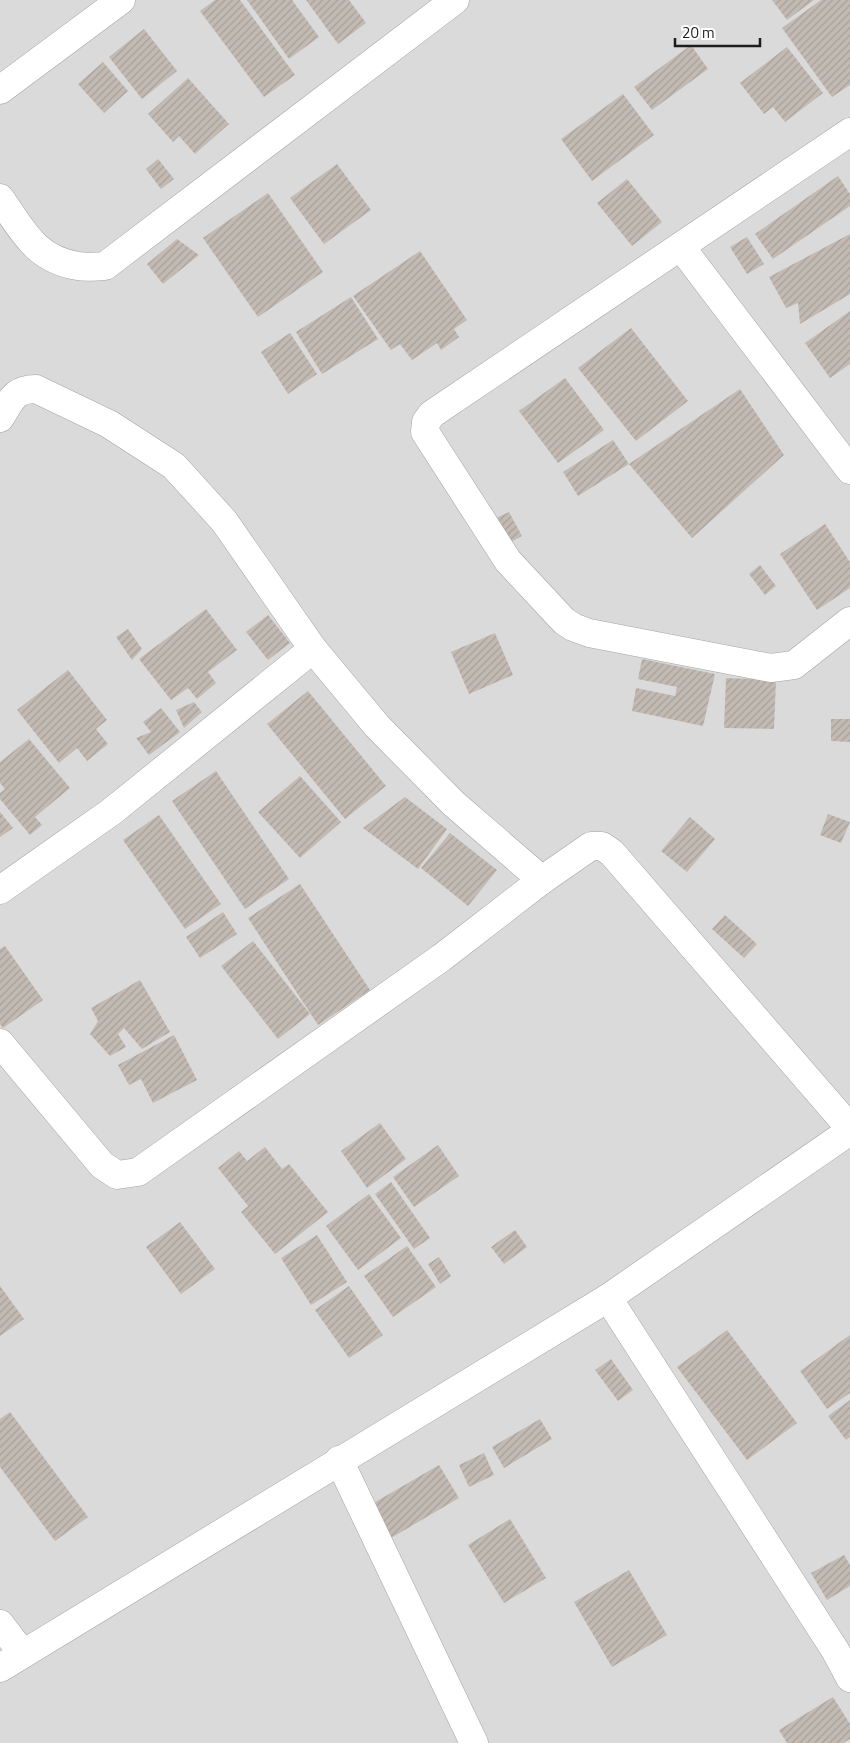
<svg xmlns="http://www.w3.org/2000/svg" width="850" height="1743" font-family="'Titillium Web',sans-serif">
<defs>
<pattern id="building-hatch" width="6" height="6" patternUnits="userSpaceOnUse" patternTransform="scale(1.25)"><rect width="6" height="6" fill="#c3bbb3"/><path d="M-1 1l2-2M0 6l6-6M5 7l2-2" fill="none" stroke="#a7a09a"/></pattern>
</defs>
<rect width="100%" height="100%" fill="#eeece3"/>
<rect fill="#dbdada" x="0" y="0" width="850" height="1743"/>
<g fill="url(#building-hatch)">
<polygon points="215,0 240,0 295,75 264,97 200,11"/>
<polygon points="247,0 292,0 319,37 289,59"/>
<polygon points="306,0 349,0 366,23 338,44"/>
<polygon points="772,0 814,0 787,20"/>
<polygon points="821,0 850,0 850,85 832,97 782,28"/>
<polygon points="144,29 177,71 142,99 109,57"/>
<polygon points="691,45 708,69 652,110 634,87"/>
<polygon points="787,47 823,93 785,122 773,107 764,114 740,83"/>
<polygon points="103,62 128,91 104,113 78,84"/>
<polygon points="188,78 229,124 195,154 179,136 173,142 148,114"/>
<polygon points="623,94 654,135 592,181 561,139"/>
<polygon points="158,159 174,179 161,189 146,169"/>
<polygon points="337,164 371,210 324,244 290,198"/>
<polygon points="838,176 850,194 850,206 773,259 755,234"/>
<polygon points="627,179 662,222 632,246 597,203"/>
<polygon points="268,193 323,272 258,317 203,238"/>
<polygon points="850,234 850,294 800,324 798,303 786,308 769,277"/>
<polygon points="747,237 764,264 747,274 730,247"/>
<polygon points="177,239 199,255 163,284 147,264"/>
<polygon points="420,251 467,320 454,329 459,337 441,350 437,343 412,360 400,344 391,350 353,296"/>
<polygon points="351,297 378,339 322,374 296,332"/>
<polygon points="850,311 850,364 830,378 805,343"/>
<polygon points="631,328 688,401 636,441 578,368"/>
<polygon points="290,333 317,374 288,394 261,352"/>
<polygon points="565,378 604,430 558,463 519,411"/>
<polygon points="740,389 784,455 692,538 629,464"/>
<polygon points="613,440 629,464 578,496 563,472"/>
<polygon points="509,512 522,536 505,545 492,520"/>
<polygon points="825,524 850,562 850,588 817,610 780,554"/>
<polygon points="760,565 776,586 765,595 749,574"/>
<polygon points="206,609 237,650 208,672 216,683 197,699 188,688 171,700 139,659"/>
<polygon points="268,615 290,643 268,660 246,632"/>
<polygon points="128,629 142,649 132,660 116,637"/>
<polygon points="495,633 513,675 469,694 451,652"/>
<polygon points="642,659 715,674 703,726 632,711 636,688 675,696 677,687 638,679"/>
<polygon points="68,670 107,720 96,729 108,744 87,761 77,748 59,763 17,710"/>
<polygon points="726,678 776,680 774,729 724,728"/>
<polygon points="308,691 386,786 345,819 267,724"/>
<polygon points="194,702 202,712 184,728 176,710"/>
<polygon points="161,708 180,732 149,755 136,738 151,732 143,722"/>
<polygon points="831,719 850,719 850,742 831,741"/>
<polygon points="29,739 70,788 35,817 42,825 30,835 0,799 0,793 5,789 0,783 0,762"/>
<polygon points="216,771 289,879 245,909 172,801"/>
<polygon points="300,776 341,822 300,858 258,812"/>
<polygon points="405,797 447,829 418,869 363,828"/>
<polygon points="0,812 13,828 0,837"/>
<polygon points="828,814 850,822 841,843 820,835"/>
<polygon points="159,815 221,904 185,929 123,840"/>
<polygon points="690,817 715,839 687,872 661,851"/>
<polygon points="450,833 497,870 468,906 421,868"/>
<polygon points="300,884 370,990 318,1025 248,918"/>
<polygon points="223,912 237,934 200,958 186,937"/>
<polygon points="725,915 757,944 744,958 712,929"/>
<polygon points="253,941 310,1014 278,1039 221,966"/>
<polygon points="5,946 43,1000 3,1028 0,1024 0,949"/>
<polygon points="140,980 170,1032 142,1049 124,1028 118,1034 126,1047 110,1056 90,1034 98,1021 91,1008"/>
<polygon points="174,1035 197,1080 153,1103 141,1079 129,1085 118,1065"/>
<polygon points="380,1123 406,1159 367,1188 341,1151"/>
<polygon points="438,1145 459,1176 414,1207 393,1177"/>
<polygon points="265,1147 282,1169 289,1164 328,1212 275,1254 241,1212 248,1206 218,1168 239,1151 247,1161"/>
<polygon points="391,1182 430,1238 414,1249 375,1194"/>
<polygon points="369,1194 401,1238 358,1270 326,1226"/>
<polygon points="180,1222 215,1269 181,1294 146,1247"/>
<polygon points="515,1230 527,1247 504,1264 491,1247"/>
<polygon points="317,1235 347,1282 311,1305 281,1258"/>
<polygon points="407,1246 436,1287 393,1317 364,1276"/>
<polygon points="439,1257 451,1276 440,1284 428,1264"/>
<polygon points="0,1286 24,1319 0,1336"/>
<polygon points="349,1286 383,1335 349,1358 315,1310"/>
<polygon points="727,1330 797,1423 747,1460 677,1367"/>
<polygon points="850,1335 850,1393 827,1409 800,1371"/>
<polygon points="611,1359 633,1390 618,1401 595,1370"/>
<polygon points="850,1400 850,1437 846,1440 828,1416"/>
<polygon points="10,1412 88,1517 55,1541 0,1467 0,1419"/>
<polygon points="540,1419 552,1439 504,1468 492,1447"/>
<polygon points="484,1453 494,1475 469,1487 459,1465"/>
<polygon points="439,1465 459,1498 391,1538 372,1504"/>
<polygon points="510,1519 546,1578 504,1603 468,1545"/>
<polygon points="844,1555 850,1565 850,1586 827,1600 811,1573"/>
<polygon points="629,1570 667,1635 612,1667 574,1602"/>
<polygon points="833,1697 850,1724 850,1739 843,1743 787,1743 779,1730"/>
</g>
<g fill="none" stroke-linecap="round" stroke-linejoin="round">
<g stroke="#a4a4a4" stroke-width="29">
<g id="street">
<polyline points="0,90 121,0"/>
<polyline points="850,132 432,414 426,422 425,432 508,561 564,621 573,627 589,633 771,668 794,665 850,621"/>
<path d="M0 198C23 231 35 259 78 266 87 268 97 266 105 266L455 0"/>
<polyline points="681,247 850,470"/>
<path d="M0 418C11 401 13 389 36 389L109 424 174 466 224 521 313 649 377 726 454 804 542 880"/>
<polyline points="0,890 111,812 313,649"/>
<polyline points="0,1043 102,1165 117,1175 138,1172 441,958 542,880 591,846 602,846 612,853 850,1128"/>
<polyline points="608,1298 835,1650 850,1678"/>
<polyline points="339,1460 474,1743"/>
<polyline points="0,1624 23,1654"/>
<polyline points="0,1668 608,1298 850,1131"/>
</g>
</g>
<use href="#street" stroke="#fff" stroke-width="28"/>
</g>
<path d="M675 38v8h85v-8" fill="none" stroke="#1d1d1d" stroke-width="2.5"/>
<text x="682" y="38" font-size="15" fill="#1d1d1d" stroke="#ffffff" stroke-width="4" paint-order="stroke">20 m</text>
</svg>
